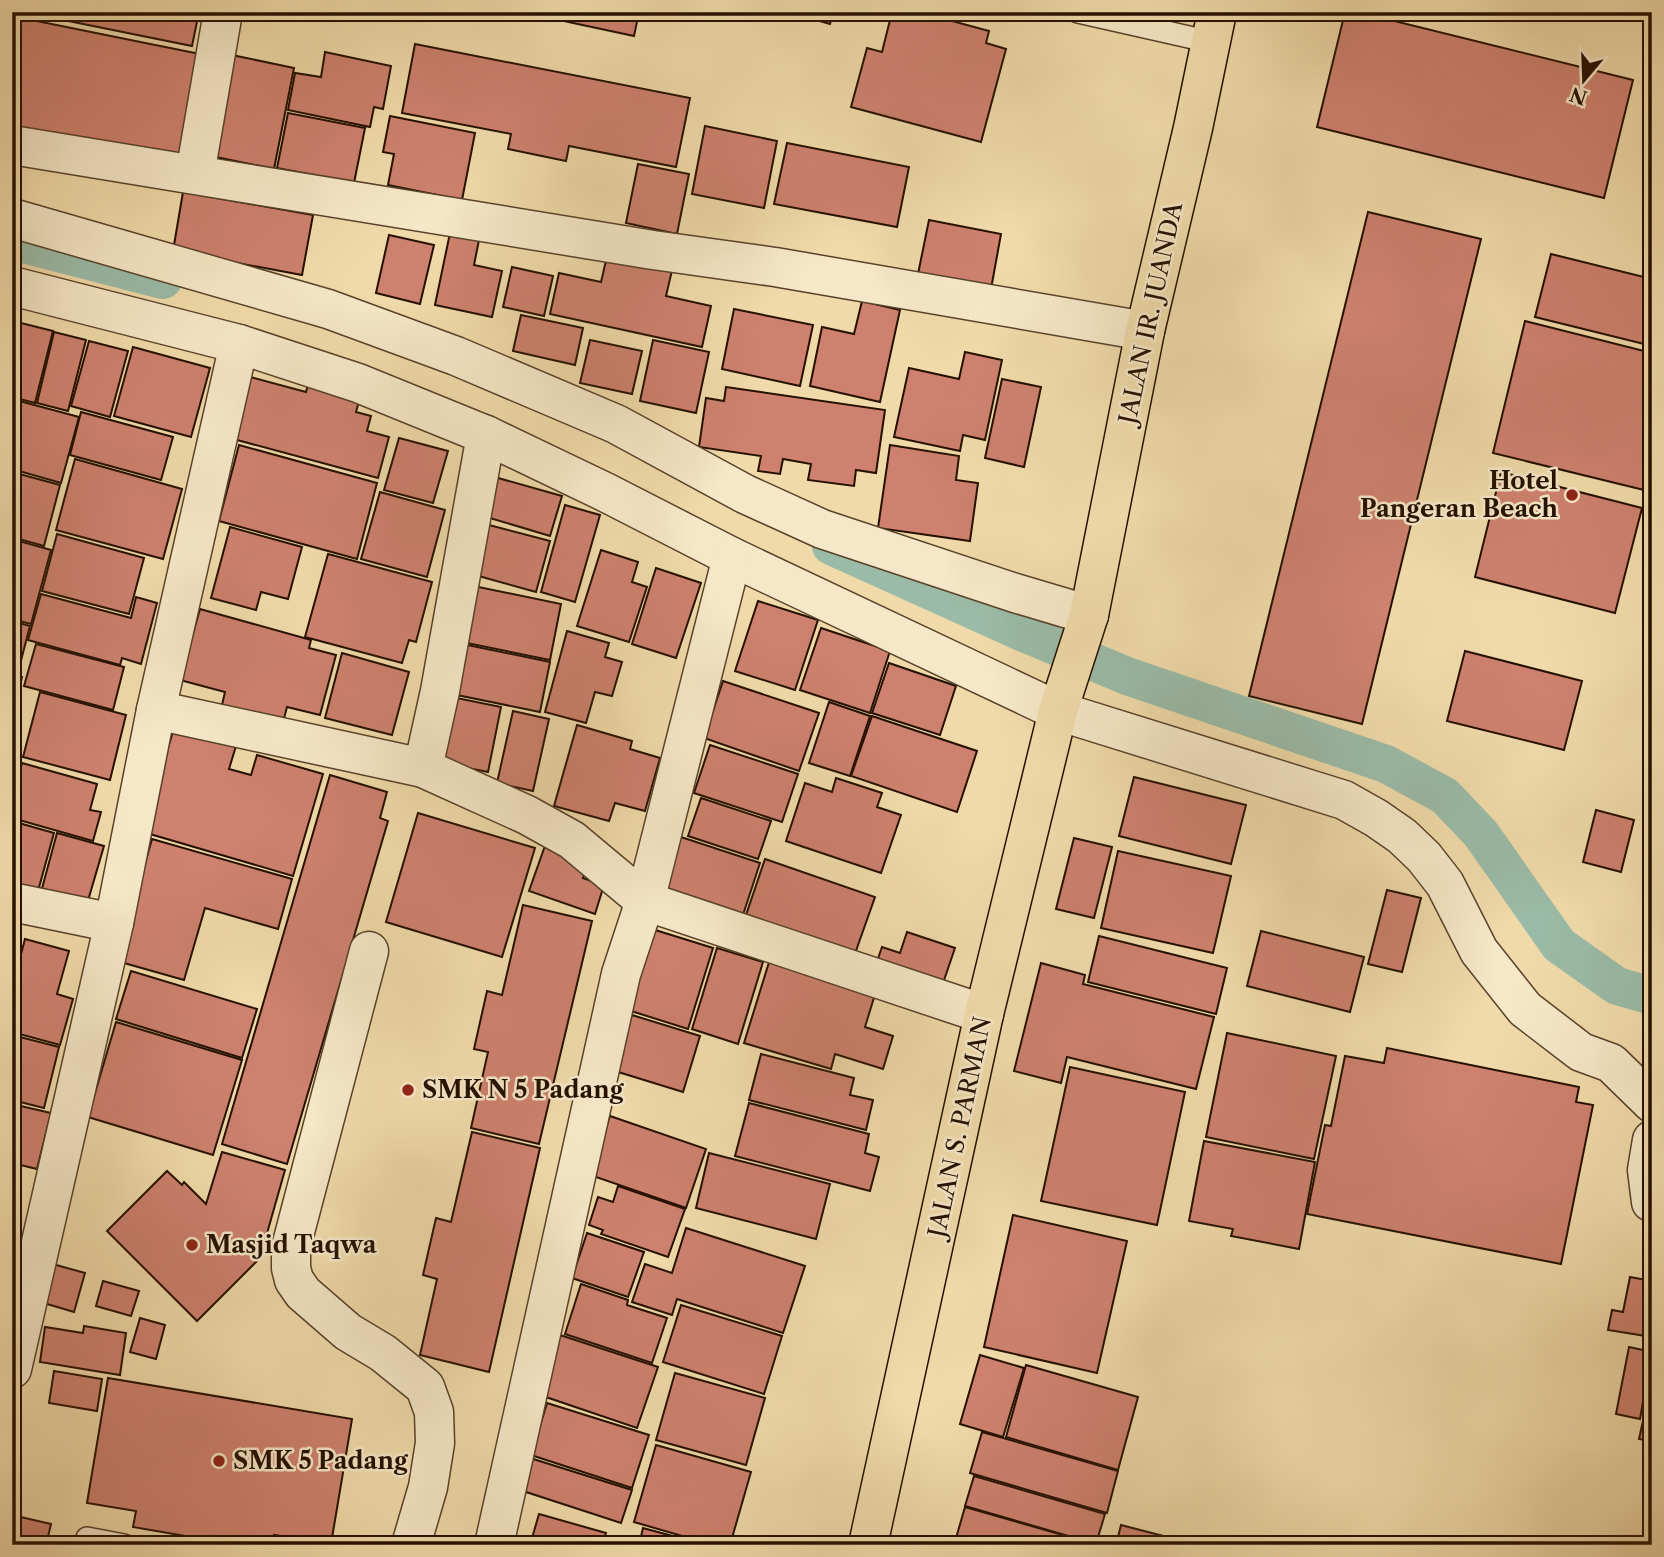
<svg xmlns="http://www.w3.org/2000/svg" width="1664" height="1557" font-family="'Libre Caslon Text',serif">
<rect width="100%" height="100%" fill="#f0daa9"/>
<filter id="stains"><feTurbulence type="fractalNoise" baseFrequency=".00286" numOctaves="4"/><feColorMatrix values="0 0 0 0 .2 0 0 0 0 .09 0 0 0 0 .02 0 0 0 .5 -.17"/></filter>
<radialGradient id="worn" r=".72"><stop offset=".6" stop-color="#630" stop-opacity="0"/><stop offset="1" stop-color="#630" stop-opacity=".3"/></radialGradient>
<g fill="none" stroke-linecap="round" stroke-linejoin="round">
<g stroke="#9abba7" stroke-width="38">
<polyline points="12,241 163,280"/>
<polyline points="831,546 1019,631 1127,676 1386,764 1445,796 1481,834 1559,945 1617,986 1652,996"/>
</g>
</g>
<g fill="#cd816e" stroke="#261000" stroke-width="2">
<polygon points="24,12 199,12 192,46"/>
<polygon points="546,12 639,12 634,36 545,17"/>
<polygon points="788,12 833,12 830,24"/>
<polygon points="892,12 919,12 989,31 986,43 1006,49 981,142 851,107 867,48 882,52"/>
<polygon points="1345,12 1358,12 1633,80 1604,198 1317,127"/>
<polygon points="12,16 200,54 178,166 12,133"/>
<polygon points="415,44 690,98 676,167 569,146 566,161 508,149 511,134 402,113"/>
<polygon points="325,52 391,66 383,109 374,107 370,127 288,110 295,73 321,77"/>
<polygon points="232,55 294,68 274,169 211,156"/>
<polygon points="288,113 365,128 354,183 277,168"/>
<polygon points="390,116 475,133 462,200 388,185 394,154 383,152"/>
<polygon points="705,126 777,141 764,208 692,194"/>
<polygon points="787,143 909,167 897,227 774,204"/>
<polygon points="638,164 689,174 677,234 626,223"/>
<polygon points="183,192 313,215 302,275 173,251"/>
<polygon points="1368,212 1481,239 1362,724 1249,696"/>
<polygon points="929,220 1001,234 991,289 918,274"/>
<polygon points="450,233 479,240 474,265 502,271 492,317 435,305"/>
<polygon points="389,235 434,245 420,304 376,293"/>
<polygon points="608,252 673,266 666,296 711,306 702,347 550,314 559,273 601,282"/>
<polygon points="1551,254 1652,279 1652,346 1535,317"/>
<polygon points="512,267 553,276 544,316 503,307"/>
<polygon points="862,301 900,310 880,402 810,386 822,327 854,334"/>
<polygon points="734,309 813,325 800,386 722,369"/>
<polygon points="521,315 583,328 575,365 513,351"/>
<polygon points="1525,321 1652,353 1652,492 1493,453"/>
<polygon points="17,322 53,331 35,403 12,397 12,339"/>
<polygon points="54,332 86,340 68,411 37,403"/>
<polygon points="590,340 642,351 632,394 580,383"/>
<polygon points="653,340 709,352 696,413 640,401"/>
<polygon points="89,341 128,351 110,417 71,406"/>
<polygon points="133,347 210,368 191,437 114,416"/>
<polygon points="965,352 1002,360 985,440 963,435 960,451 894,437 909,368 959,379"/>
<polygon points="243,375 306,392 308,384 360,398 356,412 371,416 367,431 389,437 378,478 226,437"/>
<polygon points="1002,379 1041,387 1024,467 985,458"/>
<polygon points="726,387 885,410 876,473 856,470 854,486 808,480 811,464 783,459 780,474 758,471 761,456 699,447 706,398 724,401"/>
<polygon points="12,399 79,417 61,483 12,469"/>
<polygon points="81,412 173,437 161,480 70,455"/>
<polygon points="399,438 448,451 433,503 384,490"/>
<polygon points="239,445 377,483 357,559 219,521"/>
<polygon points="890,445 959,456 956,480 978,483 970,541 878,528"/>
<polygon points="75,459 182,489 163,559 56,530"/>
<polygon points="12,472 60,485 44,546 12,537"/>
<polygon points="1501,472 1642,508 1615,613 1475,577"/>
<polygon points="491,476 562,496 550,536 480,515"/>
<polygon points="380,492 445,510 427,577 361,559"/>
<polygon points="565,505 600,515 575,602 541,592"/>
<polygon points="489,525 550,541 536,592 475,575"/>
<polygon points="230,527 302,547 288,599 261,592 256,610 211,598"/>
<polygon points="57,534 144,558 129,614 42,591"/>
<polygon points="12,539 51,550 31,624 12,619"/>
<polygon points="601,550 638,562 632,582 647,587 629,642 577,626"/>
<polygon points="328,554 432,582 416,642 409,640 402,663 305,637"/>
<polygon points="656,568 701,583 676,658 632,644"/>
<polygon points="464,584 561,604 550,660 452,640"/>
<polygon points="41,594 131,618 136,597 157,603 141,664 122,658 120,665 28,640"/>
<polygon points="758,601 818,620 795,690 735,671"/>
<polygon points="200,609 311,640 309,648 336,655 320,715 287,707 282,726 221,709 225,692 180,680"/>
<polygon points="12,621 30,626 18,672 12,671"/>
<polygon points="821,628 890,651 870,713 800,690"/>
<polygon points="567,631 609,643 605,657 622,662 612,696 595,692 586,723 545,712"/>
<polygon points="453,642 550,662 540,712 442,692"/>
<polygon points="36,644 124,667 113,710 24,686"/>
<polygon points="1465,651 1582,681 1564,750 1447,721"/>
<polygon points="342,653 409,672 392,735 325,718"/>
<polygon points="889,663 956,686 940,735 872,713"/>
<polygon points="12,675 22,677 14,710 12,709"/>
<polygon points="723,681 819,713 799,771 704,738"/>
<polygon points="40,692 126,715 110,780 23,757"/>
<polygon points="442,695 501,707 488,772 428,760"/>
<polygon points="829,702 870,716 850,776 809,763"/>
<polygon points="513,711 549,719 533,791 497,783"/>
<polygon points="872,716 977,751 957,812 851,776"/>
<polygon points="577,725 632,741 630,749 660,758 645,811 615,803 609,821 554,806"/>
<polygon points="174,728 236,746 229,769 251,775 257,755 323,774 293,876 143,832"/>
<polygon points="710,745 798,774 782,822 694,793"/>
<polygon points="22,763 97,784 90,810 101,812 93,841 12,818 12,798"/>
<polygon points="330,775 387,792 380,818 388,821 287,1164 222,1144"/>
<polygon points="1134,777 1246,805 1231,864 1119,836"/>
<polygon points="836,778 882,793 877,807 901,815 881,873 786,841 805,783 832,792"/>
<polygon points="701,798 771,821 758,859 688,836"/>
<polygon points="1596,810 1634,820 1621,872 1583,862"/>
<polygon points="418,813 535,848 502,957 386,922"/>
<polygon points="12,821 54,833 38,891 12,884"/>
<polygon points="57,833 104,846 87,904 41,892"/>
<polygon points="681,837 760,863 741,921 662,894"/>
<polygon points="1074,838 1112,847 1094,918 1056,909"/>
<polygon points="152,839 292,879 278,929 205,908 184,980 117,961"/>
<polygon points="546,843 590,858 583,878 604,885 595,914 529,891"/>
<polygon points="1118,851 1231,876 1213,953 1101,928"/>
<polygon points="765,859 875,897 852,962 743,924"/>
<polygon points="1387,890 1421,898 1402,972 1368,964"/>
<polygon points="1652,891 1652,925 1644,923"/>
<polygon points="523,905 592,921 539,1144 471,1128 488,1052 474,1049 487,991 502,995"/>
<polygon points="652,929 713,948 688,1029 628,1010"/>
<polygon points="1261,931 1364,957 1350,1012 1247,986"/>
<polygon points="907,932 955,948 940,992 874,970 882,947 900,953"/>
<polygon points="1099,936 1227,968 1216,1014 1088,982"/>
<polygon points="12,938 21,940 12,972"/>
<polygon points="25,939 69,951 57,994 73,999 60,1045 12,1032 12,988"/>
<polygon points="717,948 763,962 738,1044 692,1029"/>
<polygon points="770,959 876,991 865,1027 893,1036 883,1069 835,1054 831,1069 744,1043"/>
<polygon points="1041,963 1085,975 1083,984 1214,1017 1196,1089 1067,1057 1061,1083 1014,1071"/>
<polygon points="131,971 257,1009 242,1058 116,1019"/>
<polygon points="632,1015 700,1036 683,1092 615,1071"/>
<polygon points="116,1022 242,1060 213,1155 88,1117"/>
<polygon points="1227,1033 1336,1056 1314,1159 1206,1137"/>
<polygon points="12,1035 59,1047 44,1108 12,1100"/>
<polygon points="1387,1048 1579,1087 1576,1102 1593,1105 1561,1264 1307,1214 1325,1125 1331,1126 1345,1056 1384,1063"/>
<polygon points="761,1054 854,1078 850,1095 873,1100 866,1130 749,1100"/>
<polygon points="1070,1067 1185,1092 1157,1225 1041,1201"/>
<polygon points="749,1103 869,1134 865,1153 879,1157 870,1191 735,1156"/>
<polygon points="12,1104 51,1113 37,1169 12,1163"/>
<polygon points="610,1116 706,1149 686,1208 590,1175"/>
<polygon points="472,1132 540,1148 489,1372 420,1355 437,1279 423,1275 436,1218 451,1222"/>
<polygon points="1204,1141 1315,1162 1299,1249 1231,1236 1233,1229 1189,1221"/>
<polygon points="222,1152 285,1170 260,1258 197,1321 107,1231 167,1171 182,1185 184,1182 206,1204"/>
<polygon points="709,1153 830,1184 816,1239 696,1208"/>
<polygon points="618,1186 685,1209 668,1257 601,1234 603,1230 589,1225 598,1197 613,1202"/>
<polygon points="1013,1215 1127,1241 1097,1373 984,1347"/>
<polygon points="686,1228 805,1266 783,1333 677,1299 672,1315 632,1302 645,1264 672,1273"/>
<polygon points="587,1233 644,1252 628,1297 572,1278"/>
<polygon points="12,1246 24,1249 17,1274 12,1272"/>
<polygon points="49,1263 85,1273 74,1312 37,1301"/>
<polygon points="1630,1277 1652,1281 1652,1337 1608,1330 1612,1310 1623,1312"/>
<polygon points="103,1281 139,1291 131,1316 96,1306"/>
<polygon points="581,1284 628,1300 627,1305 667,1318 652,1363 565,1334"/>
<polygon points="681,1305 782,1336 764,1394 663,1362"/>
<polygon points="140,1318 165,1325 156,1359 130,1352"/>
<polygon points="84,1326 126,1333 120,1375 40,1362 45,1327 83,1333"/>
<polygon points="560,1335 658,1367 637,1428 540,1395"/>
<polygon points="1629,1347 1652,1352 1640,1419 1616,1414"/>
<polygon points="980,1355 1024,1368 1003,1437 960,1424"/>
<polygon points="1026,1365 1138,1397 1118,1470 1006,1437"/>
<polygon points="54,1371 102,1379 97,1411 49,1403"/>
<polygon points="675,1373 765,1398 746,1465 656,1440"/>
<polygon points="108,1378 352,1419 331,1544 274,1535 272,1545 237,1545 133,1527 136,1511 87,1503"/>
<polygon points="1648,1398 1652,1399 1652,1441 1639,1439"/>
<polygon points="547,1403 649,1435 632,1488 531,1455"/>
<polygon points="982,1432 1118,1471 1107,1513 970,1473"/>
<polygon points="656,1445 751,1472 730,1545 713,1545 634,1522"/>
<polygon points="1647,1453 1652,1454 1652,1491 1643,1490"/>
<polygon points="530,1458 632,1490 621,1523 520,1490"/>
<polygon points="974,1476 1105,1514 1096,1544 965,1506"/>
<polygon points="965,1507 1094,1544 1094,1545 954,1545"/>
<polygon points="539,1514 606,1533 603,1545 530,1545"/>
<polygon points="12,1515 51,1524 46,1545 12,1545"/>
<polygon points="1121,1525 1198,1545 1116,1545"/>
<polygon points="643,1528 706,1545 639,1545"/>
</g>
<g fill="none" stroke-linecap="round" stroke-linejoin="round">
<g stroke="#58422a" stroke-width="24">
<g id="lane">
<polyline points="1078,12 1211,42"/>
<polyline points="87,1538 124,1545"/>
</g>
</g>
<g stroke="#58422a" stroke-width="41">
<g id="street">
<polyline points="12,145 653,250 775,267 1145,331"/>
<polyline points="195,174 223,12"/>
<polyline points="12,218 328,309 456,356 616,424 745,494 822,529 1015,593 1089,615"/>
<polyline points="12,286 239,344 358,383 486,435 607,493 732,557 1058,711 1344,800 1376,818 1402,836 1424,857 1445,884 1479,951 1525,1009 1581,1052 1611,1063 1652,1103"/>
<polyline points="156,710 423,768 527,815 572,840 645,901 984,1014"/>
<polyline points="423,768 440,691 486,435"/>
<polyline points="12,902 114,923"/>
<polyline points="369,951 291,1247 291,1268 294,1280 303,1293 348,1332 383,1353 425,1387 434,1412 435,1443 428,1487 411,1545"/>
<polyline points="1651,1202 1647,1170 1652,1140"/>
<polyline points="12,1369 114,923 156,710 239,344"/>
<polyline points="494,1545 621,974 645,901 732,557"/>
</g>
</g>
<g stroke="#261000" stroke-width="41">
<polyline id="primary" points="868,1545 984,1014 1058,711 1089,615 1145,331 1193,128 1217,12"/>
</g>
<use href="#lane" stroke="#f5e7c7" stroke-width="21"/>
<use href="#street" stroke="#f5e7c7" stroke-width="38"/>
<use href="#primary" stroke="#f0daa9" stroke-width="38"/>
</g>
<g fill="#8f2418" stroke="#f5e7c7" stroke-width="2.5">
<circle cx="1572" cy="495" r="7"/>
<circle cx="408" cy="1090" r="7"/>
<circle cx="192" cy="1245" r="7"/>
<circle cx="219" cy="1461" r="7"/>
</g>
<g text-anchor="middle" stroke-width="5" stroke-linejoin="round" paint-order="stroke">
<g font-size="24" fill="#261000" stroke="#f5e7c7">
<text transform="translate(1151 313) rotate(-78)" y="8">JALAN IR. JUANDA</text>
<text transform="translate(960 1127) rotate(-78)" y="8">JALAN S. PARMAN</text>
</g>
<g font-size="24" font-weight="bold" fill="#261000" stroke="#f5e7c7" text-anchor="start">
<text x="1558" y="489" text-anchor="end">Hotel<tspan x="1558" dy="28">Pangeran Beach</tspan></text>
<text x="422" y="1098">SMK N 5 Padang</text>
<text x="206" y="1253">Masjid Taqwa</text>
<text x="233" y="1469">SMK 5 Padang</text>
</g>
</g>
<rect width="1664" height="1557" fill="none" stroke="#f0daa9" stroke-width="42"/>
<rect x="14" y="14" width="1636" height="1529" fill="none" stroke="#261000" stroke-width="3.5"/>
<rect x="21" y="21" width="1622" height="1515" fill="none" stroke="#261000" stroke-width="2"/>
<g transform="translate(1584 80) rotate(199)" stroke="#f5e7c7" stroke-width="5" paint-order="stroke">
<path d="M0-5L12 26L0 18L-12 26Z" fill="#261000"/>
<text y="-10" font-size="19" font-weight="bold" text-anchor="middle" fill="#261000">N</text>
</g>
<rect width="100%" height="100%" filter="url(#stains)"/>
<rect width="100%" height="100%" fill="url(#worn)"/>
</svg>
